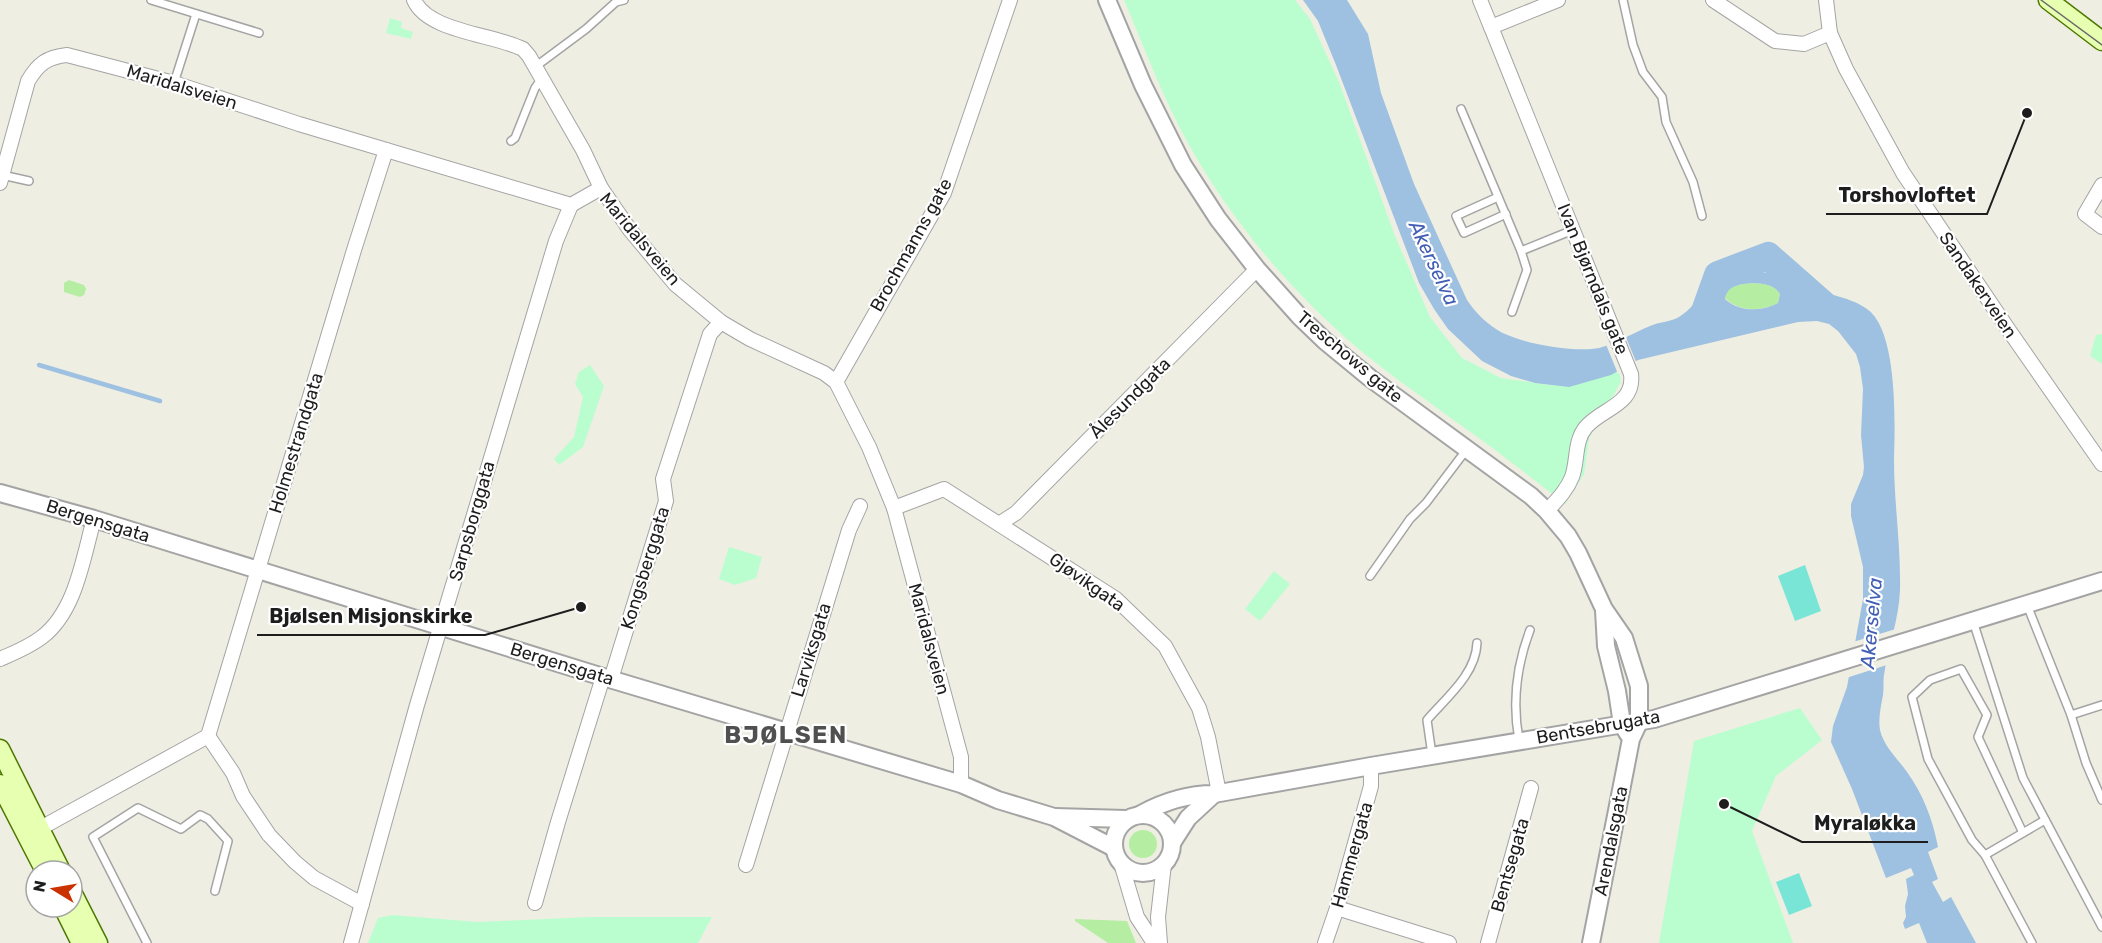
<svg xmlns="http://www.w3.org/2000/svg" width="2102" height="943" font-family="Rubik,sans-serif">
<rect width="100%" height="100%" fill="#efeee2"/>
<g fill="#b5eea3">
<polygon points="69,280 84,285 86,289 84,295 80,297 64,292 64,283"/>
<path d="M1753 283C1764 284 1774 284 1780 294L1778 303C1761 312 1739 312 1725 298 1727 285 1741 284 1753 283Z"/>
<circle cx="1143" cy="844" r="14"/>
<polygon points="1075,919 1127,921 1136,943 1108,943 1075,921"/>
</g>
<g fill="#bafed0">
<path d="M1124 0H1295L1310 19 1339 82 1395 236 1430 317 1462 358 1501 378 1550 385 1618 365 1621 382 1589 438 1584 474 1565 504C1528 475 1491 446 1452 419 1417 393 1380 368 1347 339 1285 284 1230 218 1189 145 1163 99 1145 49 1124 0Z"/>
<polygon points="390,18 402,22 401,28 413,32 411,39 386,33"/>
<polygon points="2102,334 2102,364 2090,356 2096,335"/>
<polygon points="590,365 604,386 583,447 559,465 554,459 574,437 583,397 575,384 579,372"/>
<polygon points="729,547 762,557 756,578 735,585 719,579"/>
<polygon points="1274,571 1290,584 1260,621 1245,609"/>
<polygon points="1800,708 1822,740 1776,776 1752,831 1793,943 1659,943 1694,741"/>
<polygon points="392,915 478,922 588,917 712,917 698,943 368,943 378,918"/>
</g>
<g fill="#79e5d6">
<polygon points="1805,565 1821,611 1795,621 1778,576"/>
<polygon points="1799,873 1812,906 1789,915 1776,882"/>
</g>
<path fill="#9ec1e1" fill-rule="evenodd" d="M1303 0H1347L1368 34 1381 93 1414 184 1467 300C1475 312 1484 321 1496 329 1516 343 1574 353 1599 348 1617 343 1633 333 1650 326 1659 322 1670 322 1679 317 1703 302 1707 275 1743 271 1765 269 1781 278 1801 286 1822 294 1847 295 1867 309 1898 330 1895 424 1894 459 1894 503 1901 547 1900 590 1899 620 1888 646 1884 675 1883 681 1884 688 1883 695 1881 706 1878 719 1880 730 1884 747 1898 759 1907 772 1923 794 1933 820 1938 847L1928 852 1938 879 1932 882 1943 902 1951 897 1976 943H1927L1919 923 1905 929 1903 923 1906 917 1905 906 1908 894 1906 879 1914 875 1911 868 1886 878 1852 789 1831 742 1833 726 1847 687 1863 599V567L1851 516V504L1863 475 1864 467 1861 435 1863 389 1860 367 1856 354 1838 331 1829 324 1817 321 1798 322 1638 360 1611 375 1569 387 1535 383 1511 376 1482 361 1448 329 1434 309 1419 283 1336 65 1318 21ZM1753 283C1764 284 1774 284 1780 294L1778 303C1761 312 1739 312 1725 299 1727 285 1741 284 1753 283Z"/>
<g fill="#efeee2">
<polygon points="1625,335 1637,364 1618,374 1605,342"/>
<polygon points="1899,628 1890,664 1846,678 1853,642"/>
</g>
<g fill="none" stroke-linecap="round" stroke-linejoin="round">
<polyline stroke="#9ec1e1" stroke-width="4.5" points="39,365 160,401"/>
<polyline stroke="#9ec1e1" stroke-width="28" points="1703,317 1718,275 1768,256 1826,307"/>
<g stroke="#a4a4a4" stroke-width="10">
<g id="service">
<polyline points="151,0 259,33"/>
<polyline points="1623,0 1633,45 1643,72 1662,97 1666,122 1693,182 1702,216"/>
<polyline points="535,67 586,29 616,2 624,0"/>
<polyline points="174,83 196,14"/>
<polyline points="1461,109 1521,251 1573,230"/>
<polyline points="511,141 515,138 535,88 542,78"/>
<polyline points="2,175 29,181"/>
<polyline points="1498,197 1456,216 1464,233 1506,214"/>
<polyline points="1512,312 1527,270 1521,251"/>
<polyline points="1370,576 1410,519 1426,503 1467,449"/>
<polyline points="2027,605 2071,715 2086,763 2102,800"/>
<polyline points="1973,621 2023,778 2102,927"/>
<polyline points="2071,715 2102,705"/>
<path d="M1519 740C1512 702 1516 667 1530 630"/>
<path d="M1432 755 1427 720C1446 698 1476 674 1477 643"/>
<polyline points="2023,833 1978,737 1987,715 1961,669 1930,680 1912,697 1928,759 1972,840 1985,855 2045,820"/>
<polyline points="1985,855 2032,943"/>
<polyline points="147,943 93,837 138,808 181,829 200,815 208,819 228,841 215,891"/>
</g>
</g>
<g stroke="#a4a4a4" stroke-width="16">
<g id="minor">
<path d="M414 0C428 32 493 34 523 49L529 56 583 150 601 188 630 230 675 284 721 322 750 339 824 373 836 382 869 447 894 508 961 757V784"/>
<polyline points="1480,0 1491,27"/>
<polyline points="1713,0 1775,41 1804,44 1830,33"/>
<polyline points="1826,0 1830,33 1846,69 1903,173 2008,329 2102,464"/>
<path d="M0 183 28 81C38 64 47 57 67 55L174 83 299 124 571 205 601 188"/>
<polyline points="2102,185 2085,214 2102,227"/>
<polyline points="836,382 944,193 1010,0"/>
<polyline points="894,508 944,489 1116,599 1165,646 1199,708 1208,737 1219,793"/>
<path d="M1547 511C1557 500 1567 490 1572 477 1578 461 1574 441 1586 427 1602 408 1635 405 1631 374L1491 27 1558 0"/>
<polyline points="999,524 1016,513 1257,269"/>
<path d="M0 659C14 653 29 647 42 637 76 611 83 558 94 519"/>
<polyline points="611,679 666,501 663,479 710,334 721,322"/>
<polyline points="208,736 233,773 243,796 269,835 295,862 314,878 362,904"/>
<polyline points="39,829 208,736 354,250 386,150"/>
<polyline points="1121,863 1137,917 1154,943"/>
<polyline points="746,865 849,530 860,506"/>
<polyline points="535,903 558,822 603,677"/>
<polyline points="1337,908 1449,943"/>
<polyline points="351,943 417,705 556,241 571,205"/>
<polyline points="1160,943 1158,917 1164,864"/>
<polyline points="1325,943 1337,908 1371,786 1371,766"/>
<polyline points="1488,943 1531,788"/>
</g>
</g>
<g stroke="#a4a4a4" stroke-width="20">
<g id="tertiary">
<polyline points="1107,0 1143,85 1183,165 1218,219 1257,269 1300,317 1325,341 1370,378 1531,496 1547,511 1568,536 1578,553 1604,609 1624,638 1639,686 1639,722 1631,739 1626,765 1591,943"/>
<polyline points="0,493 94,519 603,677 961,784 998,800 1054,817 1114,848"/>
<polyline points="1604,610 1606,646 1617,691 1622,724 1628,734"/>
<path d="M1141 814C1163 802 1189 794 1214 794L1371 766 1654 719 2102 581"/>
<circle cx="1143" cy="844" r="29"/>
<polyline points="1055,817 1126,819"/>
<polyline points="1172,843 1188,818 1214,794"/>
</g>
</g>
<g stroke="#4d7800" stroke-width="21">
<g id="secondary">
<polyline points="2048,0 2102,41"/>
<polyline points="0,749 61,871"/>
<polyline points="0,784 45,871"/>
<polyline points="72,892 98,943"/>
<polyline points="63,907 81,943"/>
</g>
</g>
<use href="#service" stroke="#fff" stroke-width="7"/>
<use href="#minor" stroke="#fff" stroke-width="14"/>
<use href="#tertiary" stroke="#fff" stroke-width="16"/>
<use href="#secondary" stroke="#e7ffb1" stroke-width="18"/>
<polyline stroke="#6b6b6b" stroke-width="1.5" points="2041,0 2102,45"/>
</g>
<g text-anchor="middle" stroke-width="4.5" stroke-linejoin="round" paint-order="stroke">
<g font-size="18" fill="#1d1d1d" stroke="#fff">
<text transform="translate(182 87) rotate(17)" y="6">Maridalsveien</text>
<text transform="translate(640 239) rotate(50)" y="6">Maridalsveien</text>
<text transform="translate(911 245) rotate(-61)" y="6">Brochmanns gate</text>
<text transform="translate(1593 279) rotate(68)" y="6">Ivan Bjørndals gate</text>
<text transform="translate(1978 285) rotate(56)" y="6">Sandakerveien</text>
<text transform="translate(1350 357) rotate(40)" y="6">Treschows gate</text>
<text transform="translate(1130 398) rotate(-45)" y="6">Ålesundgata</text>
<text transform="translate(296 443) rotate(-73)" y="6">Holmestrandgata</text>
<text transform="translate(98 521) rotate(17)" y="6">Bergensgata</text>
<text transform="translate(472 521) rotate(-74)" y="6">Sarpsborggata</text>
<text transform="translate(645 568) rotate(-73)" y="6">Kongsberggata</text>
<text transform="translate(1087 582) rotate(35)" y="6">Gjøvikgata</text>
<text transform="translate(929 639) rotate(75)" y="6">Maridalsveien</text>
<text transform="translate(811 650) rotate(-73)" y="6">Larviksgata</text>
<text transform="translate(562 664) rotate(17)" y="6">Bergensgata</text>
<text transform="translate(1598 727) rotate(-10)" y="6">Bentsebrugata</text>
<text transform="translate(1611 841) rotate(-79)" y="6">Arendalsgata</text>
<text transform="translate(1352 855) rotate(-74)" y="6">Hammergata</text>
<text transform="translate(1510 865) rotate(-74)" y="6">Bentsegata</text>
</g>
<g font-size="20" font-style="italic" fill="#425fb4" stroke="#fff">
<text transform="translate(1434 263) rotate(65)" y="7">Akerselva</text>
<text transform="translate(1871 623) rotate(-85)" y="7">Akerselva</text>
</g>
<g font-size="24" font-weight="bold" letter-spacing="1.5" fill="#505050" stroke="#fff">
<text x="786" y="743">BJØLSEN</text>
</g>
</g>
<path fill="none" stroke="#1d1d1d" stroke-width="2" d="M2027 113L1987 214H1826M581 607L485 635H257M1724 804L1802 842H1928"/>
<g fill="#1d1d1d" stroke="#fff" stroke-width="2">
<circle cx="2027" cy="113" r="6"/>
<circle cx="581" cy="607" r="6"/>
<circle cx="1724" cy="804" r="6"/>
</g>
<g font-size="20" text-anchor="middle" font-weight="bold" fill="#1d1d1d" stroke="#fff" stroke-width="4.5" stroke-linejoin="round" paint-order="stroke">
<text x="1907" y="202">Torshovloftet</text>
<text x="371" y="623">Bjølsen Misjonskirke</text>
<text x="1865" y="830">Myraløkka</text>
</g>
<g transform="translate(54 889) rotate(281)"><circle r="28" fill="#ffffff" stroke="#a5a5a5" stroke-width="1.5"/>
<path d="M0-4.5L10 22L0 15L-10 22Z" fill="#ca3200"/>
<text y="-9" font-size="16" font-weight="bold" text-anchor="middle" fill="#1d1d1d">N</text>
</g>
</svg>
